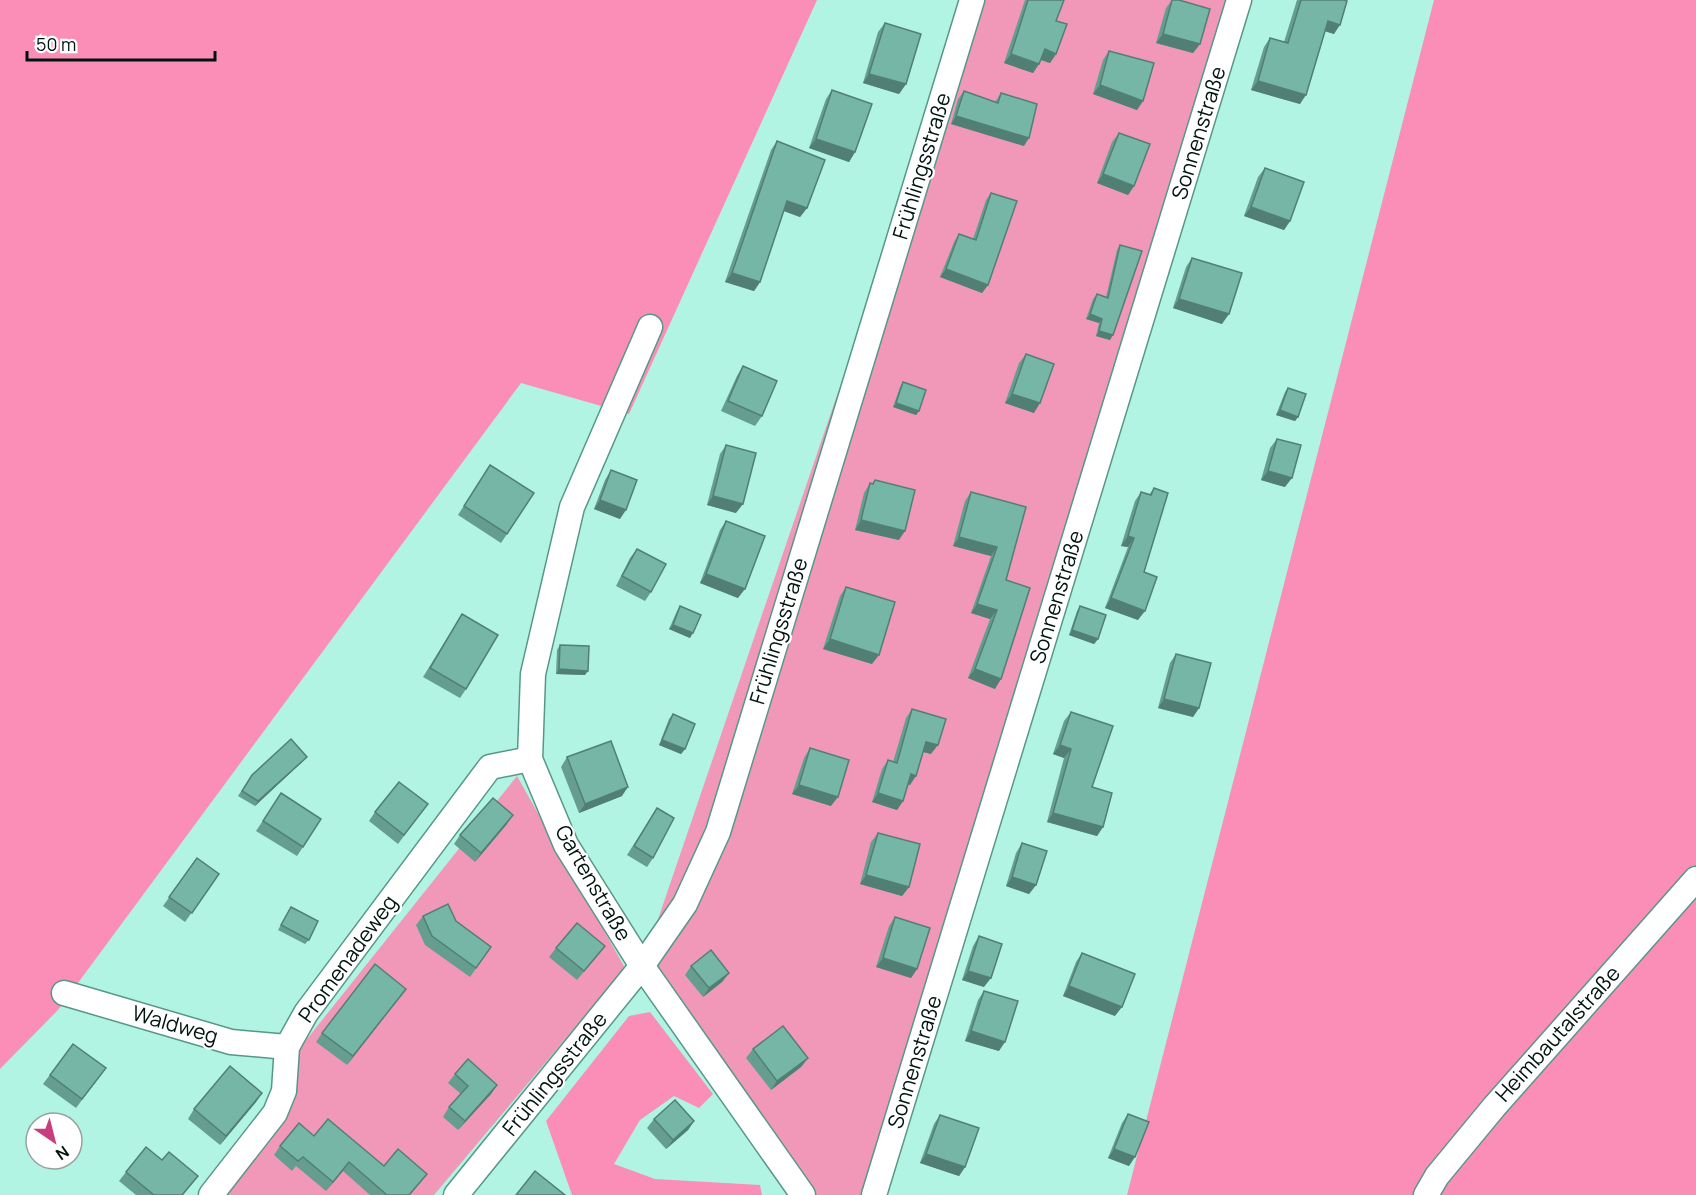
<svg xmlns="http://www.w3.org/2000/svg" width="1696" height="1195" font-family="Manrope,sans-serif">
<rect width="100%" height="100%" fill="#b1f4e3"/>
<g fill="#f198b9">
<polygon points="972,0 1239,0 874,1195 803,1195 642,966"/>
<polygon points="517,776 625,968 434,1195 211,1195 303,1044"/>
</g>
<g fill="#fb8eb7">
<polygon points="0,0 817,0 629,414 521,383 58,1010 0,1069"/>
<polygon points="1434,0 1696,0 1696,1195 1127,1195"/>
<polygon points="650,1012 713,1094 699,1108 674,1096 640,1120 614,1164 655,1179 760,1185 762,1195 572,1195 546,1121 629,1016"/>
</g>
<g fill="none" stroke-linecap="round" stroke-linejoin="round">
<g stroke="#579788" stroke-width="27">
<g id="minor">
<polyline points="650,327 572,507 533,674 530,759 566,845 642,966 803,1195"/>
<polyline points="64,993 231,1042 287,1047"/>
<polyline points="211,1195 275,1113 284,1091 287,1047 306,1013 490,767 530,759"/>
<polyline points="456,1195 642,966 685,904 718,832 972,0"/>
<polyline points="874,1195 1239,0"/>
<polyline points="1426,1195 1437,1176 1494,1107 1696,879"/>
</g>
</g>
<use href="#minor" stroke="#fff" stroke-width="24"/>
</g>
<g fill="#659d8f">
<polygon points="1025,0 1064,0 1056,21 1056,54 1050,63 1041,60 1033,73 1004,63"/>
<polygon points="1172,0 1179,0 1200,44 1193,53 1156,43 1166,8"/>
<polygon points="1297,0 1344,0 1334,34 1325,31 1300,104 1251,90 1264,47 1270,38 1284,42"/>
<polygon points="885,23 906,84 899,94 863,83 878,32"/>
<polygon points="1109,51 1143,101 1137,110 1093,94 1103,60"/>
<polygon points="832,90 855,152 849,162 809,148 826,99"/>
<polygon points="964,91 995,102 1001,93 1024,146 951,124 958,99"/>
<polygon points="1119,133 1134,186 1128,195 1097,183 1112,142"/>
<polygon points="777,141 807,208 800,217 784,211 760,282 754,291 725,282 771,150"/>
<polygon points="1265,168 1290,221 1284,230 1244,216 1258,177"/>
<polygon points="991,193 988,285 982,293 940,277 954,242 959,234 973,239 986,200"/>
<polygon points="1120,245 1110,340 1096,336 1099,323 1086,319 1093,299 1097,294 1106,297 1117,250"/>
<polygon points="1192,258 1222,324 1173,308 1186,267"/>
<polygon points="1026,354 1034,413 1005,403 1019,363"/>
<polygon points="743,366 762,416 755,426 721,411 737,376"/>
<polygon points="903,382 919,411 916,415 893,407 900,387"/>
<polygon points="1288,388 1298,417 1295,421 1276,415 1285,392"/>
<polygon points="1277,439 1285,487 1261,480 1270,448"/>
<polygon points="726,445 736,513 707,505 720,454"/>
<polygon points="490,465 507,534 501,543 458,515"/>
<polygon points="611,470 620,519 594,509 605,480"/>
<polygon points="875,480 899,540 855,530 864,493 870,483 872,484"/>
<polygon points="1154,488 1144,572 1138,620 1105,608 1128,547 1121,546 1135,501 1141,492 1149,495"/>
<polygon points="971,492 1026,507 1006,580 995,689 968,678 990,619 971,613 991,556 953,546 965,501"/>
<polygon points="726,521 738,598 700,583 720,530"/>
<polygon points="637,549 651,592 645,601 616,586 630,558"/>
<polygon points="846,587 872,664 823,649 840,596"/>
<polygon points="680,606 690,638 669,629 677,611"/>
<polygon points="1080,606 1098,639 1094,644 1069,635 1077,611"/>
<polygon points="462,614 466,689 460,698 423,677"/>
<polygon points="560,645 585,675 556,674 557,650"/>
<polygon points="1176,654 1199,708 1193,717 1158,708 1170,663"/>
<polygon points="912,709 931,754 923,752 910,785 908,784 903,801 897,810 872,802 882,769 888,760 893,762 906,718"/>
<polygon points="1071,712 1103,827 1097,836 1047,822 1064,758 1053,754 1064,721"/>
<polygon points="673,714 685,749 681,754 659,745 669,719"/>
<polygon points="810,748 831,806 792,794 804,758"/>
<polygon points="567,757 622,796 579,813 561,767"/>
<polygon points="303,761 255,806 238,796 252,775"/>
<polygon points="281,793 303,847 297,856 256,831"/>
<polygon points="428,804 398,844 369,821 375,812"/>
<polygon points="657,808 653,858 647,867 627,855"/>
<polygon points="507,824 475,862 454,844 460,835"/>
<polygon points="878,833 909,887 902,896 860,884 871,842"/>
<polygon points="1022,843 1036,885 1029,894 1006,886 1016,853"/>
<polygon points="197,858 219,874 185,922 163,906"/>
<polygon points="291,907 309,940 305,944 278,930"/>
<polygon points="423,916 456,921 491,947 470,977 425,945 416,925"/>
<polygon points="895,917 917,969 911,978 876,967 889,926"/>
<polygon points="979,936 984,987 962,980 973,946"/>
<polygon points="605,946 598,955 577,980 549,957 556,948"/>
<polygon points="1082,953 1115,1016 1063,996 1076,962"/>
<polygon points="691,966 729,973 722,982 703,997 685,975"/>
<polygon points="406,989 347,1065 316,1042 322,1033"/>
<polygon points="984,991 999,1051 965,1041 978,1000"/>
<polygon points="73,1044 106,1068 76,1108 43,1084"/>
<polygon points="753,1049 808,1058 801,1067 771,1090 746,1058"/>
<polygon points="455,1074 497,1085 491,1094 458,1130 443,1117 449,1107 461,1094 448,1083"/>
<polygon points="262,1093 256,1102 220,1145 188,1119 194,1109"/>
<polygon points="1128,1114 1129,1166 1108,1158 1122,1123"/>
<polygon points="940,1115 965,1167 959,1176 920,1163 934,1124"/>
<polygon points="654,1119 694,1121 688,1130 666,1149 647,1128"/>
<polygon points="314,1136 384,1166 427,1174 410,1195 370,1195 343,1171 326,1191 296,1166 292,1171 274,1155 280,1146"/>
<polygon points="162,1160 198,1176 183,1195 136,1195 119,1181 126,1172"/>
</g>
<g fill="#527f74">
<polygon points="1328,21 1340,25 1334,34 1321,30"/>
<polygon points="1163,34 1200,44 1193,53 1156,43"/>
<polygon points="1045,49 1056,54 1050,63 1038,59"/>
<polygon points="1011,54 1039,64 1033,73 1004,63"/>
<polygon points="869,74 906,84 899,94 863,83"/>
<polygon points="1258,81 1306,95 1300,104 1251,90"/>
<polygon points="1100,85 1143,101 1137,110 1093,94"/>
<polygon points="956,116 1029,138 1024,146 951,124"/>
<polygon points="816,139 855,152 849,162 809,148"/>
<polygon points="1103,174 1134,186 1128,195 1097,183"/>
<polygon points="787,201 807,208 800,217 781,210"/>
<polygon points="1251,207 1290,221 1284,230 1244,216"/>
<polygon points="946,269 988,285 982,293 940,277"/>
<polygon points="732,273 760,282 754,291 725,282"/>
<polygon points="1179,299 1229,314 1222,324 1173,308"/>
<polygon points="1090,314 1102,319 1099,323 1086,319"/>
<polygon points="1099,331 1113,335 1110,340 1096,336"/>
<polygon points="1012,394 1040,403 1034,413 1005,403"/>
<polygon points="896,403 919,411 916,415 893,407"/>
<polygon points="1280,410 1298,417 1295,421 1276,415"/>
<polygon points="1268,471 1292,478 1285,487 1261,480"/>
<polygon points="713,496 743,504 736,513 707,505"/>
<polygon points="600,500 626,510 620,519 594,509"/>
<polygon points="861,520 905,531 899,540 855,530"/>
<polygon points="1128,536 1134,538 1128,547 1121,546"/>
<polygon points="959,537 997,547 991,556 953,546"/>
<polygon points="706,574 745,589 738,598 700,583"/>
<polygon points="1111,598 1145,611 1138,620 1105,608"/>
<polygon points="977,604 997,610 990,619 971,613"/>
<polygon points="673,625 693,633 690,638 669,629"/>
<polygon points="1072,630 1098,639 1094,644 1069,635"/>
<polygon points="830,639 879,655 872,664 823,649"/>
<polygon points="559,669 588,671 585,675 556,674"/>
<polygon points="975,669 1001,679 995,689 968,678"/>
<polygon points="1164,699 1199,708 1193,717 1158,708"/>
<polygon points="662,740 685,749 681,754 659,745"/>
<polygon points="926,742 938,745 931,754 920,751"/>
<polygon points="1060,745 1071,749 1064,758 1053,754"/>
<polygon points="307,757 303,761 255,806 258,801"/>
<polygon points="911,774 916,776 910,785 905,784"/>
<polygon points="799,785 838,797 831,806 792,794"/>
<polygon points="628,787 622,796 579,813 585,804"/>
<polygon points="878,793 903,801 897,810 872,802"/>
<polygon points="1053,813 1103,827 1097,836 1047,822"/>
<polygon points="513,815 507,824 475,862 481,853"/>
<polygon points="866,875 909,887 902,896 860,884"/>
<polygon points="1012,877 1036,885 1029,894 1006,886"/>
<polygon points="883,958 917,969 911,978 876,967"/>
<polygon points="968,971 991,978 984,987 962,980"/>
<polygon points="729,973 722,982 703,997 709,988"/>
<polygon points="1069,986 1122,1007 1115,1016 1063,996"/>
<polygon points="406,989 399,998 347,1065 353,1056"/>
<polygon points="971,1031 1005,1042 999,1051 965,1041"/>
<polygon points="808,1058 801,1067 771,1090 777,1081"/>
<polygon points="497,1085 491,1094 458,1130 465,1121"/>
<polygon points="262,1093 256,1102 220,1145 226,1136"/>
<polygon points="694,1121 688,1130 666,1149 673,1140"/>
<polygon points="1114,1149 1135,1157 1129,1166 1108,1158"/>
<polygon points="926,1154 965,1167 959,1176 920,1163"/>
<polygon points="349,1162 343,1171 326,1191 333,1182"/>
</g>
<g fill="#75b6a6" stroke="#527f74" stroke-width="1.5">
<polygon points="1028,0 1064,0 1056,21 1067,24 1056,54 1045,49 1039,64 1011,54"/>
<polygon points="1172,0 1179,0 1210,9 1200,44 1163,34"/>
<polygon points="1301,0 1344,0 1347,1 1340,25 1328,21 1306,95 1258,81 1270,38 1288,43"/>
<polygon points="885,23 921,34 906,84 869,74"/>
<polygon points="1109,51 1154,63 1143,101 1100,85"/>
<polygon points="832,90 872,104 855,152 816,139"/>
<polygon points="964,91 998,103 1001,93 1037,104 1029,138 956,116"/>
<polygon points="1119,133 1150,144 1134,186 1103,174"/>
<polygon points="777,141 825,160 807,208 787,201 760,282 732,273"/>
<polygon points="1265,168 1304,182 1290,221 1251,207"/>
<polygon points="991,193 1017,201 988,285 946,269 959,234 976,240"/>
<polygon points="1120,245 1142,251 1113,335 1099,331 1102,319 1090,314 1097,294 1108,298"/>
<polygon points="1192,258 1242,273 1229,314 1179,299"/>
<polygon points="1026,354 1054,364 1040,403 1012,394"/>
<polygon points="743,366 777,381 762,416 728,401"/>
<polygon points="903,382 926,390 919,411 896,403"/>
<polygon points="1288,388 1306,394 1298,417 1280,410"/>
<polygon points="1277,439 1301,445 1292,478 1268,471"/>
<polygon points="726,445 756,453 743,504 713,496"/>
<polygon points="490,465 534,493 507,534 464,506"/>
<polygon points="611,470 637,480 626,510 600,500"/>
<polygon points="875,480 915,490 905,531 861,520 870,483 873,484"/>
<polygon points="1154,488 1168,493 1144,572 1157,577 1145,611 1111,598 1134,538 1128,536 1141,492 1151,495"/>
<polygon points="971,492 1026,507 1006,580 1030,588 1001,679 975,669 997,610 977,604 997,547 959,537"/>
<polygon points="726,521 765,536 745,589 706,574"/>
<polygon points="637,549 666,564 651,592 622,576"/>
<polygon points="846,587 895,602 879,655 830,639"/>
<polygon points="680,606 701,615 693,633 673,625"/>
<polygon points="1080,606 1106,615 1098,639 1072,630"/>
<polygon points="462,614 498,635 466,689 430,668"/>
<polygon points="560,645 589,646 588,671 559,669"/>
<polygon points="1176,654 1211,663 1199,708 1164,699"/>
<polygon points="912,709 946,719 938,745 926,742 916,776 911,774 903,801 878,793 888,760 897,763"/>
<polygon points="1071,712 1113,726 1092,787 1112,793 1103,827 1053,813 1071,749 1060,745"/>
<polygon points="673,714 695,724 685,749 662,740"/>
<polygon points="291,739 307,757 258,801 242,791 252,775"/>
<polygon points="611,741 628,787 585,804 567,757"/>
<polygon points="810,748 849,760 838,797 799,785"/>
<polygon points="399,782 428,804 404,835 375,812"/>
<polygon points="281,793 321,819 303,847 263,821"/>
<polygon points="493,798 513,815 481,853 460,835"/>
<polygon points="657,808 674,818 653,858 634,846"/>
<polygon points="878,833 920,844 909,887 866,875"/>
<polygon points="1022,843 1047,851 1036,885 1012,877"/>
<polygon points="197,858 219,874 192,913 169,897"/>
<polygon points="448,904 456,921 491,947 476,968 432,936 423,916"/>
<polygon points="291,907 318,921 309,940 281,925"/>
<polygon points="895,917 930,928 917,969 883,958"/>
<polygon points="577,923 605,946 584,971 556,948"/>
<polygon points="979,936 1002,944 991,978 968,971"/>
<polygon points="711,950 729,973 709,988 691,966"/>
<polygon points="1082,953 1135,974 1122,1007 1069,986"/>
<polygon points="375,964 406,989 353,1056 322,1033"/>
<polygon points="984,991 1018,1001 1005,1042 971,1031"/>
<polygon points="783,1026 808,1058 777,1081 753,1049"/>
<polygon points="73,1044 106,1068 82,1099 50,1075"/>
<polygon points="468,1059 497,1085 465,1121 449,1107 468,1086 455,1074"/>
<polygon points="230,1066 262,1093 226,1136 194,1109"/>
<polygon points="675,1100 694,1121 673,1140 654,1119"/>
<polygon points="1128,1114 1149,1122 1135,1157 1114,1149"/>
<polygon points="940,1115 979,1128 965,1167 926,1154"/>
<polygon points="328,1119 384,1166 398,1149 427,1174 409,1195 387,1195 349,1162 333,1182 303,1157 298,1161 280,1146 299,1123 314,1136"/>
<polygon points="146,1147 162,1160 169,1152 198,1176 182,1195 154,1195 126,1172"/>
<polygon points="535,1171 565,1195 516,1195"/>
</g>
<g text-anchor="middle" stroke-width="4.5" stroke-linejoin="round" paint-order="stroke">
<g font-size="21" fill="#00140f" stroke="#fff">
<text transform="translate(1199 133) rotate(-73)" y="7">Sonnenstraße</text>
<text transform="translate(922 166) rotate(-73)" y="7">Frühlingsstraße</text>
<text transform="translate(1057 597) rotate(-73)" y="7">Sonnenstraße</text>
<text transform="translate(779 631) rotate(-73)" y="7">Frühlingsstraße</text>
<text transform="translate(593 883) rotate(60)" y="7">Gartenstraße</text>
<text transform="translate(348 959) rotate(-54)" y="7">Promenadeweg</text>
<text transform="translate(175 1025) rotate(16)" y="7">Waldweg</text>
<text transform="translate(1558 1034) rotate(-48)" y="7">Heimbautalstraße</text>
<text transform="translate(915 1062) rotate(-73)" y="7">Sonnenstraße</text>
<text transform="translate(555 1074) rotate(-51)" y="7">Frühlingsstraße</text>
</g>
</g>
<g transform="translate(54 1141) rotate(145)"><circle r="28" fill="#ffffff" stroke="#99a19f" stroke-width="1.5"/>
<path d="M0-4.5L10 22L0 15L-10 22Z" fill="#c63e7c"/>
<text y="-9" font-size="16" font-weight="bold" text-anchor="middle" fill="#00140f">N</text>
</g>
<path d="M27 51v9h188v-9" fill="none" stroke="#00140f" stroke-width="3"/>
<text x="36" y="51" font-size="18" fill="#00140f" stroke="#ffffff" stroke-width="4.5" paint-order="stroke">50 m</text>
</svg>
